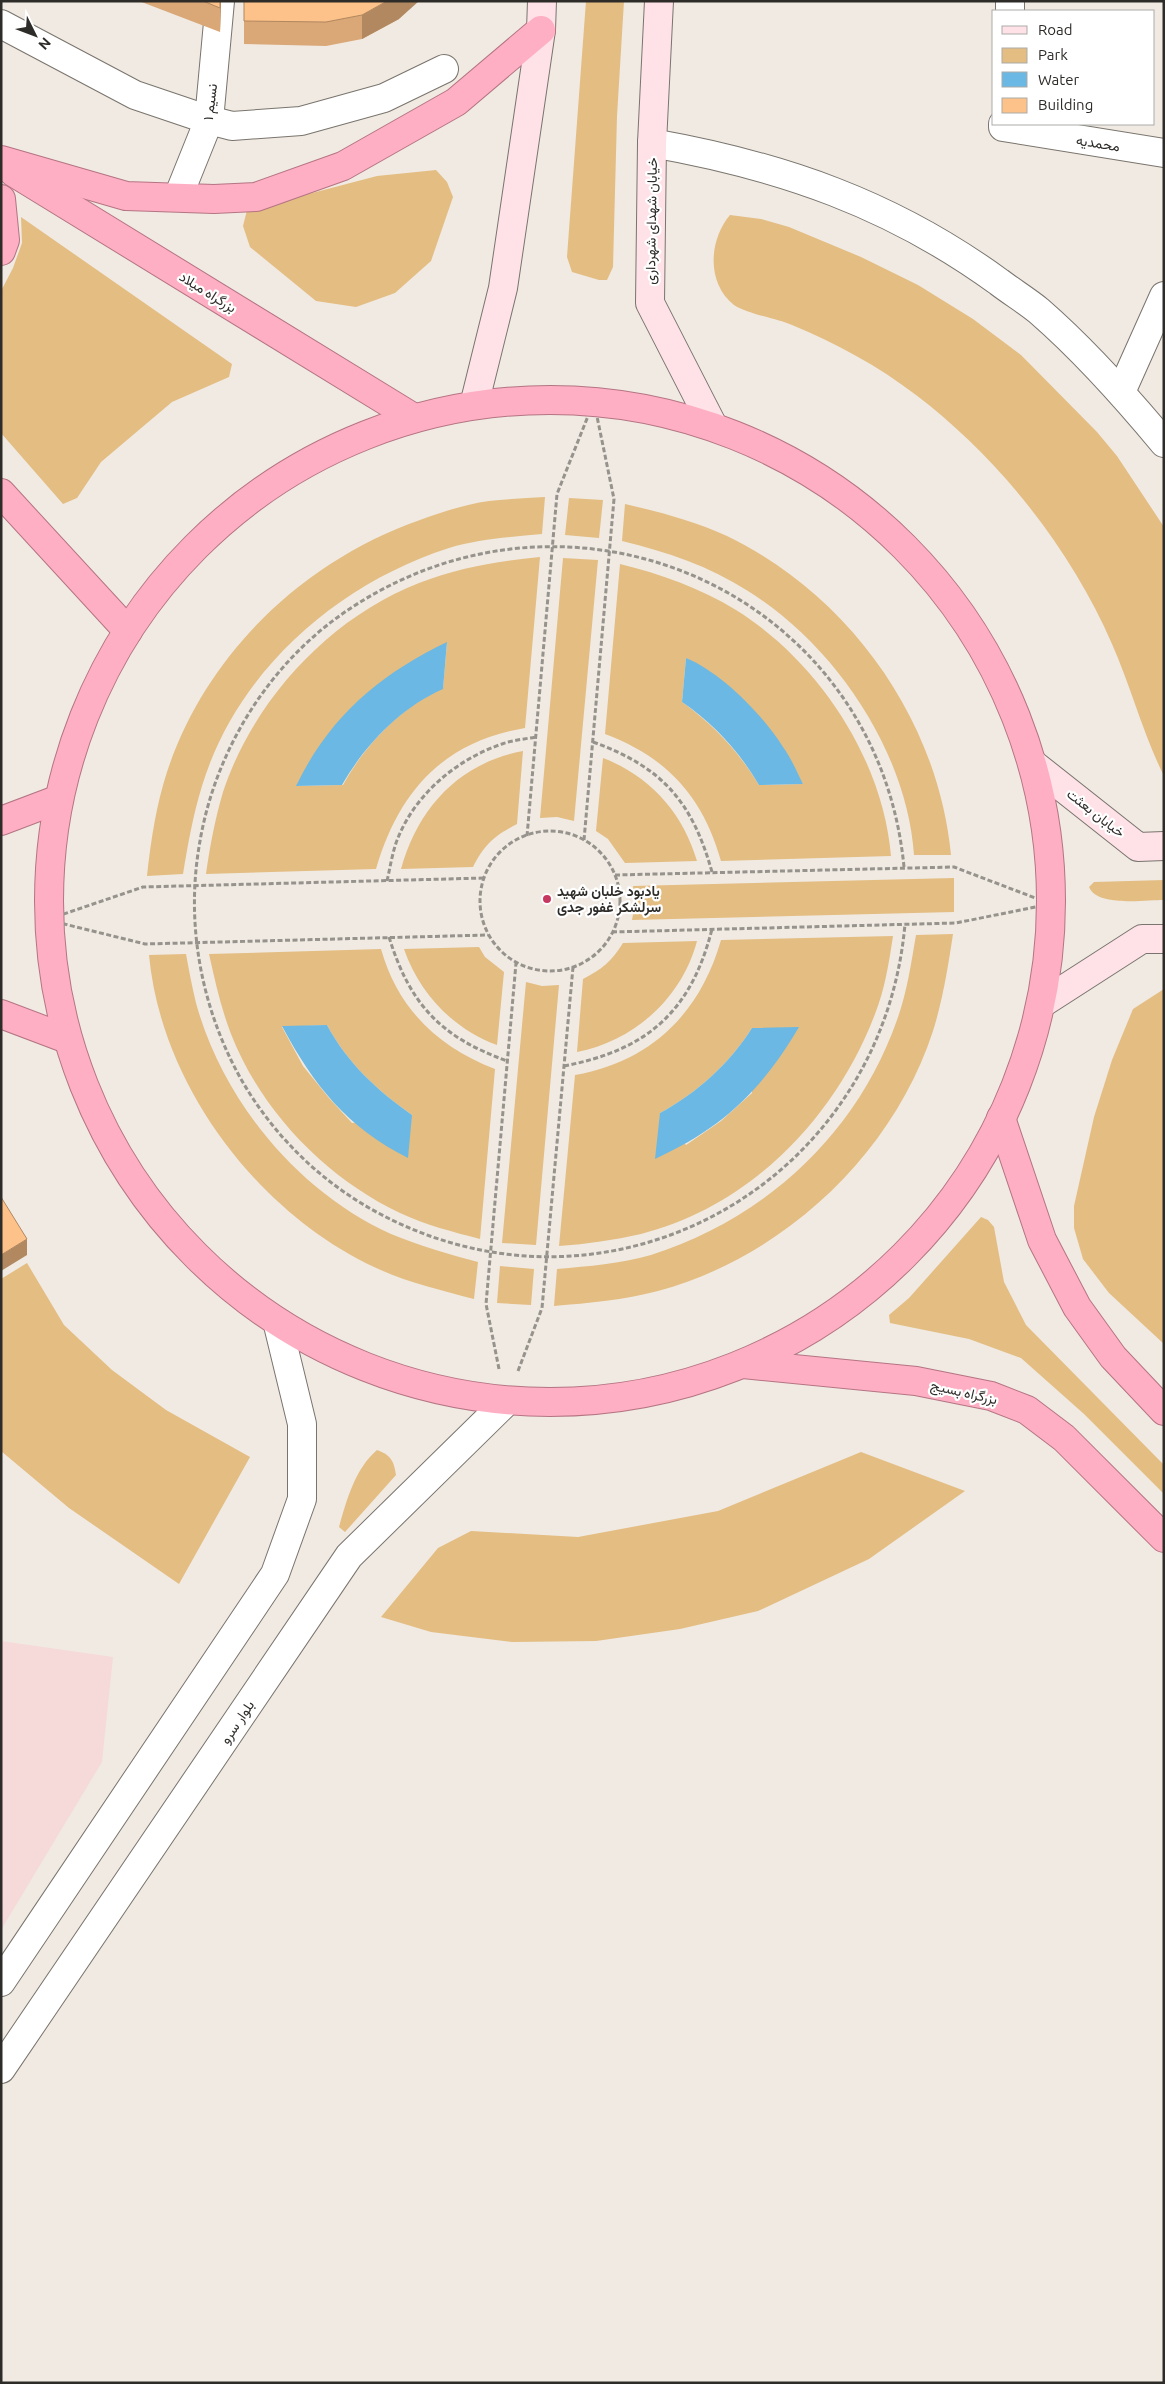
<svg xmlns="http://www.w3.org/2000/svg" width="1165" height="2384" font-family="Ubuntu,Vazirmatn,sans-serif">
<rect width="100%" height="100%" fill="#f0eae2"/>
<polygon fill="#f5dad9" points="1,1641 113,1657 102,1762 1,1930"/>
<g fill="#e4bd82" fill-rule="evenodd">
<polygon points="586,1 624,1 617,116 613,267 607,280 599,280 572,272 567,257"/>
<polygon points="436,170 447,182 453,197 431,261 395,293 356,307 316,301 250,247 243,226 247,210 377,176"/>
<path d="M730 215 761 219 789 227 861 257 918 285 973 319 1021 355 1097 432 1117 456 1164 527V776C1143 734 1131 687 1112 644 1071 549 998 457 916 395 878 366 836 343 792 325 776 318 747 314 734 305 706 283 709 240 730 215Z"/>
<polygon points="21,217 232,364 229,377 172,402 101,462 77,498 63,504 1,433 1,291 13,268 22,243"/>
<path d="M545 497 542 534C511 537 479 539 449 548 337 584 237 671 202 786 193 815 188 844 183 874L147 876C151 840 156 806 167 772 206 654 303 561 420 520 442 512 466 504 489 501 508 499 527 498 545 497Z"/>
<polygon points="569,498 603,500 599,538 565,535"/>
<path d="M625 504C660 512 694 521 727 536 849 595 938 719 951 855H914C907 752 835 645 748 591 709 566 667 552 622 541Z"/>
<path d="M540 557 525 728C443 742 399 791 376 869L206 874C210 846 215 819 223 792 253 701 329 618 419 583 458 568 498 561 540 557ZM447 643 443 688C400 708 365 745 343 785L297 786Z"/>
<polygon points="563,558 598,560 574,821 557,817 540,818"/>
<path d="M620 564C661 574 700 588 736 610 818 661 883 759 891 856L721 861C703 797 667 757 605 734ZM686 658 727 685 803 784 759 785C739 752 714 725 682 702Z"/>
<path d="M523 751 517 824C494 836 485 844 473 867L401 869C418 808 459 763 523 751Z"/>
<path d="M603 758C650 776 683 813 697 861L625 863 608 839 596 831Z"/>
<polygon points="954,878 954,912 632,920 635,903 633,886"/>
<path d="M1164 880V900C1145 900 1097 907 1089 887L1094 882Z"/>
<path d="M953 934C948 967 943 999 933 1031 893 1154 784 1257 658 1291 624 1300 589 1303 554 1306L557 1269C589 1266 620 1264 651 1255 765 1219 857 1134 897 1020 907 993 911 964 916 935Z"/>
<path d="M893 936C889 962 885 989 875 1014 836 1117 751 1206 641 1234 614 1240 587 1244 559 1246L575 1075C650 1062 700 1014 721 940ZM752 1028V1093L721 1121 686 1145 660 1113C697 1093 729 1064 752 1028Z"/>
<path d="M697 941C682 998 634 1041 577 1052L583 979C601 970 612 961 623 943Z"/>
<path d="M479 947 485 957 504 972 497 1045C453 1029 419 993 404 949Z"/>
<path d="M381 949C398 1009 438 1047 495 1069L480 1239C453 1232 426 1225 400 1213 326 1178 261 1111 231 1034 221 1008 215 981 209 954ZM327 1025C348 1064 377 1090 412 1115L352 1123 329 1098 303 1066 282 1027Z"/>
<path d="M186 954C189 970 192 987 196 1003 223 1101 298 1192 391 1234 420 1246 448 1254 478 1262L474 1299C440 1290 406 1282 374 1267 257 1212 161 1085 149 955Z"/>
<polygon points="526,982 542,986 559,985 536,1245 502,1243"/>
<polygon points="1164,989 1164,1344 1109,1293 1083,1259 1074,1228 1074,1206 1094,1117 1112,1060 1133,1009"/>
<polygon points="981,1217 988,1220 994,1227 1004,1282 1026,1325 1164,1465 1164,1494 1084,1414 1021,1358 969,1339 890,1323 889,1315 909,1298"/>
<polygon points="27,1263 64,1325 112,1370 166,1410 250,1457 179,1584 69,1508 1,1451 1,1279"/>
<polygon points="500,1266 534,1269 531,1305 497,1303"/>
<path d="M377 1450C391 1455 394 1461 396 1475L345 1532 339 1527C347 1499 355 1469 377 1450Z"/>
<polygon points="861,1452 965,1491 869,1559 758,1611 680,1629 596,1641 512,1642 431,1632 381,1617 438,1548 471,1531 578,1537 718,1511"/>
</g>
<g fill="#6ab8e3">
<path d="M447 642 443 689C400 708 365 745 342 785L296 786C330 716 379 675 447 642Z"/>
<path d="M686 658C722 673 762 714 783 747 791 758 797 772 803 784L759 785C739 751 714 724 682 702Z"/>
<path d="M327 1025C348 1064 377 1090 412 1115L408 1158C347 1127 314 1086 282 1026Z"/>
<path d="M799 1027C761 1091 723 1128 655 1159L660 1113C697 1093 729 1064 752 1028Z"/>
</g>
<g fill="none" stroke-linecap="round" stroke-linejoin="round">
<g stroke="#79746d" stroke-width="30">
<g id="minor">
<polyline points="1010,11 1010,1"/>
<polyline points="1,24 135,95 209,120 232,126 301,121 384,98 444,69"/>
<polyline points="1003,124 1003,127 1164,153"/>
<path d="M652 143C782 166 892 204 999 282 1012 292 1027 301 1039 311 1085 351 1125 396 1164 443"/>
<polyline points="178,197 209,120 220,1"/>
<polyline points="1121,392 1164,296"/>
</g>
</g>
<g stroke="#79746d" stroke-width="30">
<g id="tertiary">
<polyline points="1,1982 275,1574 302,1499 302,1424 278,1325"/>
<polyline points="1,2069 349,1556 506,1402"/>
</g>
</g>
<g stroke="#79746d" stroke-width="30">
<g id="secondary">
<polyline points="659,1 652,143 650,303 713,426"/>
<polyline points="474,405 503,288 541,30 542,1"/>
<polyline points="1033,764 1138,847 1164,846"/>
<polyline points="1041,1004 1142,939 1164,939"/>
</g>
</g>
<g stroke="#b57483" stroke-width="30">
<g id="trunk">
<polyline points="1,160 126,196 214,199 256,197 343,166 456,102 541,30"/>
<polyline points="13,172 414,418"/>
<polyline points="1,199 5,240 1,251"/>
<circle cx="550" cy="901" r="501"/>
<polyline points="1,493 128,631"/>
<polyline points="1,821 59,799"/>
<polyline points="1,1014 67,1039"/>
<polyline points="1001,1118 1042,1240 1077,1307 1113,1357 1164,1411"/>
<polyline points="743,1364 916,1381 991,1396 1027,1410 1064,1438 1164,1538"/>
</g>
</g>
<g stroke="#96928c" stroke-width="3" stroke-dasharray="5 2.5" stroke-linecap="butt">
<path d="M593 742C662 767 692 801 712 872"/>
<circle cx="550" cy="901" r="70"/>
<polyline points="527,836 557,494 594,401"/>
<polyline points="584,840 614,499 594,402"/>
<path d="M904 867C878 597 580 460 354 606 271 659 214 750 199 847 187 919 199 994 231 1060 261 1122 311 1175 371 1209 603 1340 882 1187 905 924"/>
<polyline points="615,875 954,867 1051,904"/>
<path d="M387 881C390 868 392 855 396 843 413 796 455 760 502 744 513 740 525 739 536 737"/>
<polyline points="49,919 143,887 484,878"/>
<polyline points="48,920 145,944 488,935"/>
<polyline points="612,932 956,923 1050,904"/>
<path d="M389 937C410 1005 441 1037 507 1061"/>
<path d="M564 1066C647 1050 691 1012 712 929"/>
<polyline points="499,1369 486,1304 516,963"/>
<polyline points="518,1371 542,1308 573,967"/>
</g>
<use href="#minor" stroke="#fff" stroke-width="28"/>
<use href="#tertiary" stroke="#fff" stroke-width="28"/>
<use href="#secondary" stroke="#ffe1e8" stroke-width="28"/>
<use href="#trunk" stroke="#feafc3" stroke-width="28"/>
</g>
<g fill="#daa776">
<polygon points="139,1 221,1 220,32"/>
<polygon points="244,1 399,19 362,39 326,46 244,44"/>
</g>
<g fill="#b18860">
<polygon points="220,1 221,1 220,32"/>
<polygon points="387,1 419,1 399,19 362,39 362,15"/>
<polygon points="27,1239 27,1255 1,1271 1,1255"/>
</g>
<g fill="#fdc289" stroke="#b18860">
<polygon points="203,1 220,1 220,8"/>
<polygon points="244,1 387,1 362,15 326,22 244,21"/>
<polygon points="1,1197 27,1239 1,1255"/>
</g>
<circle fill="#c73861" stroke="#fff" stroke-width="2" cx="547" cy="899" r="5"/>
<g text-anchor="middle" stroke-width="4.5" stroke-linejoin="round" paint-order="stroke">
<g font-size="14" fill="#2e2c29" stroke="#fff">
<text transform="translate(210 102) rotate(-83)" y="5">نسیم ۱</text>
<text transform="translate(1098 143) rotate(9)" y="5">محمدیه</text>
<text transform="translate(651 221) rotate(-89)" y="5">خیابان شهدای شهرداری</text>
<text transform="translate(208 292) rotate(32)" y="5">بزرگراه میلاد</text>
<text transform="translate(1096 813) rotate(38)" y="5">خیابان بعثت</text>
<text transform="translate(964 1392) rotate(13)" y="5">بزرگراه بسیج</text>
<text transform="translate(237 1722) rotate(-56)" y="5">بلوار سرو</text>
</g>
<g font-size="14" font-weight="bold" fill="#2e2c29" stroke="#fff" text-anchor="start">
<text x="557" y="896">یادبود خلبان شهید<tspan x="557" dy="16">سرلشکر غفور جدی</tspan></text>
</g>
</g>
<rect width="1165" height="2384" fill="none" stroke="#2e2c29" stroke-width="5"/>
<rect x="992" y="10" width="162" height="115" fill="#ffffff" stroke="#ababa9"/>
<rect x="1002" y="26" width="25" height="8" fill="#ffe1e8" stroke="#ababa9"/>
<text x="1038" y="35" font-size="15" fill="#2e2c29">Road</text>
<rect x="1002" y="48" width="25" height="15" fill="#e4bd82" stroke="#ababa9"/>
<text x="1038" y="60" font-size="15" fill="#2e2c29">Park</text>
<rect x="1002" y="72" width="25" height="15" fill="#6ab8e3" stroke="#ababa9"/>
<text x="1038" y="85" font-size="15" fill="#2e2c29">Water</text>
<rect x="1002" y="98" width="25" height="15" fill="#fdc289" stroke="#ababa9"/>
<text x="1038" y="110" font-size="15" fill="#2e2c29">Building</text>
<g transform="translate(35 35) rotate(132)" stroke="#ffffff" stroke-width="4" paint-order="stroke">
<path d="M0-4L9 19L0 12L-9 19Z" fill="#2e2c29"/>
<text y="-8" font-size="14" font-weight="bold" text-anchor="middle" fill="#2e2c29">N</text>
</g>
</svg>
